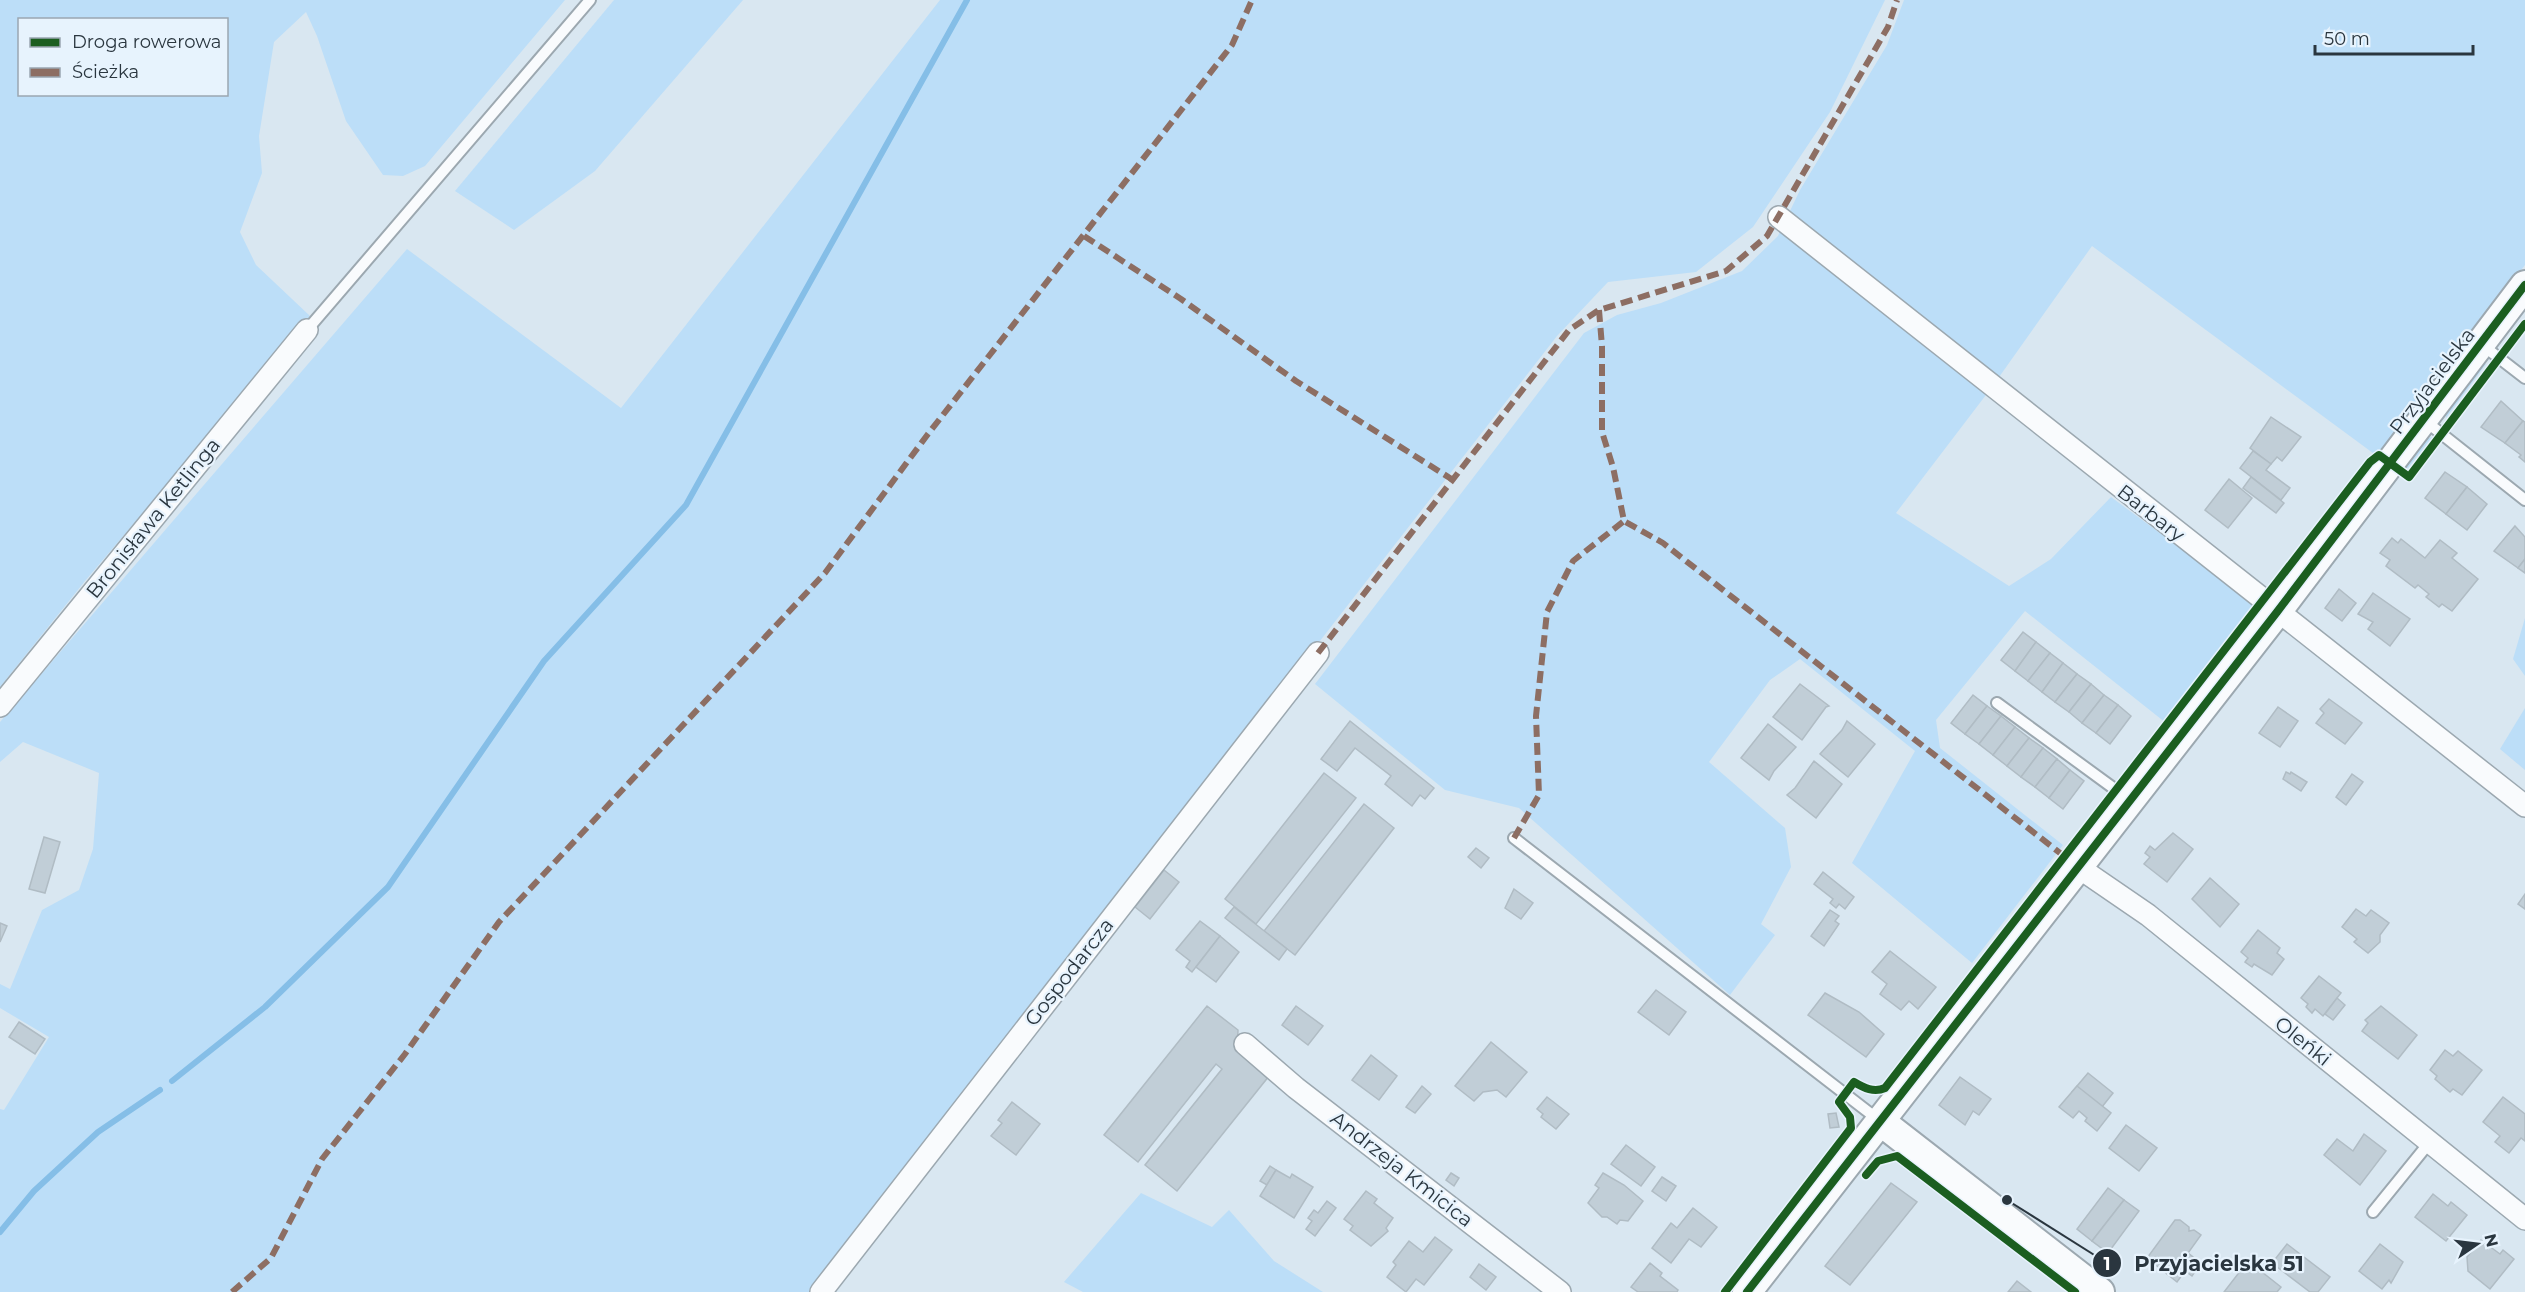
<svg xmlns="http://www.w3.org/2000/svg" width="2525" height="1292" font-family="Montserrat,sans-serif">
<rect width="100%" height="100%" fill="#d9e7f1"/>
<g fill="#bcdef8" fill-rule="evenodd">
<path d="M0 0H565L425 166 403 176 383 175 346 121 317 36 306 12 274 42 259 136 262 173 240 232 256 265 310 316 85 581 0 687ZM20 20H226V94H20Z"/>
<polygon points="614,0 743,0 595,171 514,230 455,191"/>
<polygon points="940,0 1885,0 1830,112 1753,227 1696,272 1608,282 1557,336 814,1292 0,1292 0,1109 4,1110 49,1037 0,1008 0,984 10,989 42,910 79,890 93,849 99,773 23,742 0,762 0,722 407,249 621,408"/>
<polygon points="1904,0 2525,0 2525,265 2377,456 2092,246 1992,387 1896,513 2009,586 2051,559 2111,497 2256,604 2166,723 2025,611 1936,720 1940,748 2063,845 1972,963 1852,863 1915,751 1800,659 1770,680 1709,762 1785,828 1791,867 1761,924 1775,935 1730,995 1519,808 1445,790 1315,684 1584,333 1617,315 1661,303 1742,271 1778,236 1800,190 1887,45"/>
<polygon points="2482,364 2486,364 2446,418 2445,411"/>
<polygon points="2432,437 2408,468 2401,468 2425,439"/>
<polygon points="2525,618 2525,676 2513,659"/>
<polygon points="2525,708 2525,770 2500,749"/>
<polygon points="1141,1193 1212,1227 1229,1210 1274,1261 1323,1292 1083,1292 1064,1282"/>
</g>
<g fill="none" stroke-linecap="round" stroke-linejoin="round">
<g stroke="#85bee7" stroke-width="6">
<polyline points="172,1081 265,1007 388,887 544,661 686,505 967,0"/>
<polyline points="0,1232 34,1191 98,1132 160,1090"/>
</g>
</g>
<g fill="#c1ced7" stroke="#b0bcc4" stroke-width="1.5">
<polygon points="2501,401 2523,421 2505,443 2481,427"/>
<polygon points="2271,417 2301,437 2282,461 2277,457 2271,464 2250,448"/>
<polygon points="2523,421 2525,422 2525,462 2519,457 2521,455 2505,443"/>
<polygon points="2253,451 2271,464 2266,470 2290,488 2281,500 2240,468"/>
<polygon points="2445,472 2467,487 2446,514 2425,498"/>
<polygon points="2251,477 2284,503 2276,513 2243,488"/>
<polygon points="2229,479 2252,498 2228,528 2205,510"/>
<polygon points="2467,487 2487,504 2467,530 2446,514"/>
<polygon points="2515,526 2525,537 2525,559 2518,568 2494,551"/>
<polygon points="2392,538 2398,543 2401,539 2425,558 2440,540 2457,553 2452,558 2478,579 2452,611 2442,604 2439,607 2426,597 2429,594 2418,585 2415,588 2386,566 2390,560 2380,553"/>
<polygon points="2525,559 2525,573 2518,568"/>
<polygon points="2339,589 2356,603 2342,621 2325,608"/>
<polygon points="2373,593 2410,619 2390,646 2368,629 2373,622 2358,614"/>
<polygon points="2023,632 2036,642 2015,671 2001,660"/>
<polygon points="2036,642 2050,653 2028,681 2015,671"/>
<polygon points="2050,653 2063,663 2042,692 2028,681"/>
<polygon points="2063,663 2077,674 2055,702 2042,692"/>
<polygon points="2077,674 2091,684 2069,712 2055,702"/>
<polygon points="1800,684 1829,706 1826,707 1802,740 1773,717"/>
<polygon points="2091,684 2104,695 2082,723 2069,712"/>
<polygon points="1973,695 1987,706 1965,734 1951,723"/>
<polygon points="2104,695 2118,705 2096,733 2082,723"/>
<polygon points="2329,699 2362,723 2345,744 2316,723 2324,713 2320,709"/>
<polygon points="2118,705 2131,716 2110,744 2096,733"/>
<polygon points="1987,706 2001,716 1979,744 1965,734"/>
<polygon points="2278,707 2298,721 2280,747 2259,733"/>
<polygon points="2001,716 2015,727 1993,755 1979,744"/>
<polygon points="1350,721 1434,788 1425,799 1420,795 1412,806 1385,784 1391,776 1355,748 1337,771 1321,759"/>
<polygon points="1847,721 1875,744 1848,777 1820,754 1842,730"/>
<polygon points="1768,724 1796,747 1774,771 1769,780 1741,758"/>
<polygon points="2015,727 2029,738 2007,766 1993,755"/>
<polygon points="2029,738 2043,748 2021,777 2007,766"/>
<polygon points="2043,748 2057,759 2035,787 2021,777"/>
<polygon points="2057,759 2070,770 2049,798 2035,787"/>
<polygon points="1814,761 1842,784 1816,818 1787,795 1795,788"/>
<polygon points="2070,770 2084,781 2063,809 2049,798"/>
<polygon points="2286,772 2290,774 2291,772 2307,782 2301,791 2283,779"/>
<polygon points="1324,773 1356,798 1256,924 1225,899"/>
<polygon points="2352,774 2363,782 2346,805 2336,797"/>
<polygon points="1364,804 1394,828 1295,955 1264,931"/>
<polygon points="2173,833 2193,849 2167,882 2144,864 2150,857 2145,853 2150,846 2155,850"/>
<polygon points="44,837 60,842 45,893 29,889"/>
<polygon points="1476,848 1489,858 1481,868 1468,857"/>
<polygon points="1164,870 1179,882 1150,919 1135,907"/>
<polygon points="1823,872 1854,897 1845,909 1839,904 1836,908 1830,903 1833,899 1814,884"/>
<polygon points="2210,878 2239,904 2220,927 2192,899"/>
<polygon points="1514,889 1533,903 1521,919 1505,908"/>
<polygon points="2525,894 2525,909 2518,904"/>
<polygon points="1234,907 1287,949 1279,960 1225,918"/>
<polygon points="2356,909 2366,916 2371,910 2389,923 2380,935 2380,942 2368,953 2354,942 2357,939 2342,927"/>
<polygon points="1830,910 1839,916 1835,921 1839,924 1824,946 1811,936"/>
<polygon points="1200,921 1220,936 1192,972 1186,967 1190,961 1176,950"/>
<polygon points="0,923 7,926 0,942"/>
<polygon points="2258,930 2280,948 2277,953 2284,959 2272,975 2254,964 2252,967 2245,962 2248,958 2241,952"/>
<polygon points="1220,936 1239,952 1216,982 1196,967"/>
<polygon points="1890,951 1936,987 1918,1009 1909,1001 1901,1010 1880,994 1887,984 1872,972"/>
<polygon points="2319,976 2341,993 2323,1016 2315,1009 2312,1013 2306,1007 2308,1004 2301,998"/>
<polygon points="1656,990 1686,1012 1669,1035 1638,1012"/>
<polygon points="1825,993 1859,1012 1884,1034 1866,1057 1808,1015"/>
<polygon points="2337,998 2345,1005 2333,1020 2325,1014"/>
<polygon points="1207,1006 1238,1030 1237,1051 1269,1076 1177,1191 1145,1165 1222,1069 1216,1064 1138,1162 1104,1135"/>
<polygon points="1296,1006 1323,1026 1308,1045 1282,1025"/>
<polygon points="2381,1006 2417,1035 2398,1059 2362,1031 2368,1023 2365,1020"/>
<polygon points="19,1022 45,1039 35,1054 9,1037"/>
<polygon points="1491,1042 1527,1072 1506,1097 1497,1090 1483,1092 1474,1101 1455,1086"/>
<polygon points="2445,1050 2453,1056 2458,1051 2482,1070 2462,1095 2453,1089 2450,1092 2435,1079 2437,1076 2430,1070"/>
<polygon points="1371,1055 1397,1076 1379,1100 1352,1080"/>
<polygon points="2088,1073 2113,1093 2098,1112 2072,1092"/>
<polygon points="1960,1077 1991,1099 1979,1115 1973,1111 1965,1125 1939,1105"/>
<polygon points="1422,1086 1431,1094 1415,1113 1406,1107"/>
<polygon points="2077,1086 2111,1113 2097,1131 2085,1121 2087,1118 2079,1111 2073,1118 2059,1107"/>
<polygon points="1547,1097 1569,1114 1556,1129 1541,1117 1543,1114 1537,1109"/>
<polygon points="2503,1097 2525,1114 2525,1141 2521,1138 2509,1153 2495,1142 2500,1136 2483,1122"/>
<polygon points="1012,1102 1040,1124 1016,1155 991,1136 1002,1123 998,1120"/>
<polygon points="1836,1113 1839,1127 1830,1128 1828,1114"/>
<polygon points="2126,1125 2157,1148 2139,1171 2109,1148"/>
<polygon points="2364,1134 2386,1151 2360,1185 2324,1155 2337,1139 2353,1151"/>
<polygon points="1626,1145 1655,1167 1641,1186 1611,1164"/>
<polygon points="1270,1166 1276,1170 1267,1185 1260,1181"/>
<polygon points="1276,1170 1290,1178 1292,1174 1313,1187 1294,1218 1260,1196"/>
<polygon points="1451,1173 1459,1178 1454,1186 1446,1180"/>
<polygon points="1603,1173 1624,1185 1643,1201 1628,1221 1620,1220 1617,1224 1607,1217 1602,1217 1588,1203 1599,1188 1595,1185"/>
<polygon points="1662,1177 1676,1186 1666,1201 1652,1191"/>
<polygon points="1891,1183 1917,1202 1850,1285 1825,1266"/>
<polygon points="2108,1188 2124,1200 2092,1241 2077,1229"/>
<polygon points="1366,1191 1377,1199 1374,1203 1393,1218 1386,1228 1388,1231 1371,1246 1350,1230 1353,1226 1344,1219"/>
<polygon points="2433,1194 2448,1206 2451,1202 2467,1215 2446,1241 2415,1217"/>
<polygon points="2124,1200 2139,1211 2108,1253 2092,1241"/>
<polygon points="1327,1201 1336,1208 1315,1236 1306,1229 1312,1221 1308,1218 1314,1210 1318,1213"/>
<polygon points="1693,1208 1717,1227 1701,1247 1689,1239 1671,1263 1652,1248 1671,1223 1677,1228"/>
<polygon points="2175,1220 2180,1220 2189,1227 2189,1231 2194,1230 2201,1235 2188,1253 2201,1263 2192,1276 2185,1271 2177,1282 2147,1258"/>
<polygon points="1435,1237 1452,1250 1424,1285 1416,1279 1406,1292 1387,1277 1396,1265 1393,1262 1409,1241 1423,1252"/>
<polygon points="2481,1240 2500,1254 2503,1250 2514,1259 2490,1289 2468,1271 2467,1257"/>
<polygon points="2287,1244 2330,1277 2318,1292 2310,1292 2272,1263"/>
<polygon points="2380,1244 2403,1262 2391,1283 2389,1280 2382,1289 2359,1271"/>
<polygon points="2248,1261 2281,1287 2277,1292 2224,1292"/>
<polygon points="1650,1263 1662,1273 1660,1276 1678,1290 1677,1292 1638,1292 1631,1287"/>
<polygon points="1479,1264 1496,1277 1486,1290 1470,1277"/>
<polygon points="2017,1281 2031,1292 2008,1292"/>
</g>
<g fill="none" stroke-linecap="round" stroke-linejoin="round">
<g stroke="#9ca8b0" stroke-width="14">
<g id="lane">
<polyline points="307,330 590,0"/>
<polyline points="2481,344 2525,378"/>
<polyline points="2424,420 2525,500"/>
<polyline points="1997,703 2116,790 2132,797"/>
<polyline points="1514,838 1880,1121"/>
<polyline points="2373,1212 2429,1143"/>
</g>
</g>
<g stroke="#9ca8b0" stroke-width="24">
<g id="street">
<polyline points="1779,217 2525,806"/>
<polyline points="0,706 307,330"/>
<polyline points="2078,867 2148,915 2525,1219"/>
<polyline points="1245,1044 1296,1088 1560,1292"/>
<polyline points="821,1292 1318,653"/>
</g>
</g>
<g stroke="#9ca8b0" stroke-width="32">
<g id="secondary">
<polyline points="1880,1121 2100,1292"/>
<polyline points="1747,1292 2277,612 2525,285"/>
</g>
</g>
<use href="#lane" stroke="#f9fbfd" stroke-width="10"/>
<use href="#street" stroke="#f9fbfd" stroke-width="21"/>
<use href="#secondary" stroke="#f9fbfd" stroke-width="28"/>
<g stroke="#8d6e63" stroke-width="6" stroke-dasharray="12 6" stroke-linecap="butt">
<polyline points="1084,236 1181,299 1296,381 1453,480"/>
<polyline points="1599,310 1602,346 1602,432 1613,467 1624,521 1663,543 2069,860"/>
<polyline points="1318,653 1569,330 1599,310 1726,271 1767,236 1888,27 1897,0"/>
<polyline points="1514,838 1539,795 1536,716 1547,612 1573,561 1624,521"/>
<polyline points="232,1292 271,1258 322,1159 405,1054 499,922 825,573 928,434 1232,45 1252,0"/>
</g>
<g stroke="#e7f3fd" stroke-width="11">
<g id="cycleway">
<polyline points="1866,1175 1878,1161 1897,1156 2075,1292"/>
<path d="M1725 1292 1851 1128 1850 1117 1839 1102 1854 1082C1864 1088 1874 1093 1885 1088L2370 462 2379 455 2409 477 2525 324"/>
<polyline points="1747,1292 2277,612 2525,285"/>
</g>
</g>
<use href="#cycleway" stroke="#1b5e20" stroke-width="8"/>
</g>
<g text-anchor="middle" stroke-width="4.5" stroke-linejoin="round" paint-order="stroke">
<g font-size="20" fill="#2a363f" stroke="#e7f3fd">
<text transform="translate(2432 381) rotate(-53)" y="7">Przyjacielska</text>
<text transform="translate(2151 513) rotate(38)" y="7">Barbary</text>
<text transform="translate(153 518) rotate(-51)" y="7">Bronisława Ketlinga</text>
<text transform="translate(1069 972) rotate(-52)" y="7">Gospodarcza</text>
<text transform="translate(2303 1041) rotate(39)" y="7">Oleńki</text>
<text transform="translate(1402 1169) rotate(38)" y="7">Andrzeja Kmicica</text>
</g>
</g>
<path fill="none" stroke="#2a363f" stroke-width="2" d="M2007 1200L2107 1263"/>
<g fill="#2a363f" stroke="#e7f3fd" stroke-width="2">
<circle cx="2007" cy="1200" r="6"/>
<circle cx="2107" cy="1263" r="15"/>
</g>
<g font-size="18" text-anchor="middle" font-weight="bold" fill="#fff">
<text x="2107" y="1270">1</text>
</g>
<g font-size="21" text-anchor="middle" font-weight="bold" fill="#2a363f" stroke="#e7f3fd" stroke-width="4.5" stroke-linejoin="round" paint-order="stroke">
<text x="2219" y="1271">Przyjacielska 51</text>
</g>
<rect x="18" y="18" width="210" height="78" fill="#e7f3fd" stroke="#9ba7b1" stroke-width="1.5"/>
<rect x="30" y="38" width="30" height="9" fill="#1b5e20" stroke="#9ba7b1" stroke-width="1.5"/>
<text x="72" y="48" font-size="18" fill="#2a363f">Droga rowerowa</text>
<rect x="30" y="68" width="30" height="9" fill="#8d6e63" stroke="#9ba7b1" stroke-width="1.5"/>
<text x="72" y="78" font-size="18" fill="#2a363f">Ścieżka</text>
<g transform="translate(2477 1244) rotate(76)" stroke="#e7f3fd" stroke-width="4.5" paint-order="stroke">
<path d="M0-4.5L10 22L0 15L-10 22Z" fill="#2a363f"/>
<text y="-9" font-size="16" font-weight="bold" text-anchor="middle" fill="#2a363f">N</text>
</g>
<path d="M2315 45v9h158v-9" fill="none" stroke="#2a363f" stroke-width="3"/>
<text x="2324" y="45" font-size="18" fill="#2a363f" stroke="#e7f3fd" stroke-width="4.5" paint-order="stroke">50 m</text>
</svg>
